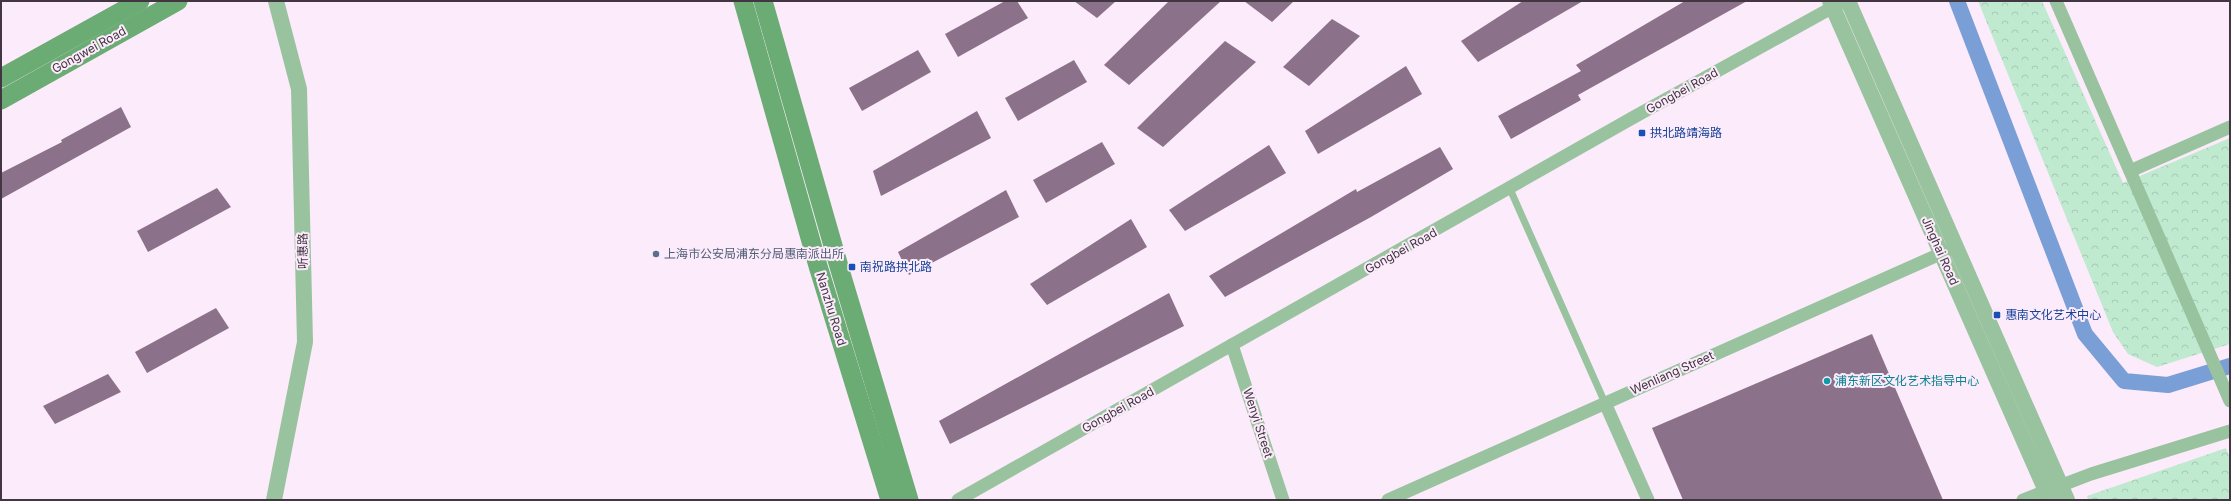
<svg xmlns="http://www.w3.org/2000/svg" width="2231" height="501" font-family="Inter,'Noto Sans SC',sans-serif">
<defs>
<pattern id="park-crowns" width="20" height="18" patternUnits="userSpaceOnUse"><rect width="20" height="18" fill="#c0ead0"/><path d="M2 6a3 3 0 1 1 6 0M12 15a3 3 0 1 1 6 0" fill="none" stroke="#a6c9b4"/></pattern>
</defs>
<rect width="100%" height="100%" fill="#fcebfb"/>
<g fill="url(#park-crowns)">
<polygon points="1978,1 2042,1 2123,183 2230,138 2230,344 2157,367 2128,354 2113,332"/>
<polygon points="2226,448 2230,458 2230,500 2088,500 2087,496"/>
</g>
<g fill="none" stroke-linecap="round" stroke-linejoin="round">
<polyline stroke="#7a9ed6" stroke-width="16" points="1957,1 2085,334 2124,381 2168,385 2230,366"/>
</g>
<g fill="#8b718a">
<polygon points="1005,1 1017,1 1028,18 958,57 945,34"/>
<polygon points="1074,1 1116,1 1097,18"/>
<polygon points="1169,1 1221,1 1129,85 1104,65"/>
<polygon points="1244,1 1294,1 1272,22"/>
<polygon points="1523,1 1583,1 1478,62 1461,41"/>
<polygon points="1685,1 1747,1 1578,95 1581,100 1511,139 1498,116 1581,71 1576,65"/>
<polygon points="1332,19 1360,36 1309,86 1283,67"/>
<polygon points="1225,41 1256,62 1163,147 1137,128"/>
<polygon points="918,50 931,72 862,111 849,88"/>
<polygon points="1074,60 1087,82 1018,121 1005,98"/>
<polygon points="1406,66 1422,94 1318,154 1305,131"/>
<polygon points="121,107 131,127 1,199 1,173 62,142 61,140"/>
<polygon points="977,111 991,138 881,196 873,171"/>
<polygon points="1102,142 1115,164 1046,203 1033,180"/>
<polygon points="1269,145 1286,173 1185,231 1169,210"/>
<polygon points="1440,147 1453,169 1371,217 1225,297 1209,276 1356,189 1357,192"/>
<polygon points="217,188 231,207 148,252 137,231"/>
<polygon points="1006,190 1019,217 909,275 898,252"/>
<polygon points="1131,219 1147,247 1047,305 1030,284"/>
<polygon points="1169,293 1184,326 950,444 939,421"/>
<polygon points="216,308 229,328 147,373 135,352"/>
<polygon points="1872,334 1943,500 1683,500 1652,428"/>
<polygon points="108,374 121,392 55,424 43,406"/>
</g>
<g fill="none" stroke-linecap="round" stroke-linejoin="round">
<polyline stroke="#99c39e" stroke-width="7" points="1510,189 1605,403"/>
<g stroke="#99c39e" stroke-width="13">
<polyline points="2056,1 2230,401"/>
<polyline points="2130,171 2230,127"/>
<polyline points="1232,345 1283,500"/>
<polyline points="1605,403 1648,500"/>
<polyline points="958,500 1634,117 1844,1"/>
<polyline points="1388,500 1949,250"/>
<polyline points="2023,500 2091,474 2230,431"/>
</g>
<g stroke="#99c39e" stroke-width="16">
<polyline points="1830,1 2050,500"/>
<polyline points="1848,1 2067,500"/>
<polyline points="274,500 305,342 299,89 276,1"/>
</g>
<g stroke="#6bab74" stroke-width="19">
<polyline points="743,1 818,266 890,500"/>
<polyline points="763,1 840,270 909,500"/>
<polyline points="1,78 140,1"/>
<polyline points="1,100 178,1"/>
</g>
</g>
<g fill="#1a4fb4" stroke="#fcebfb" stroke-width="1.5">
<rect x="1638" y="129" width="8" height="8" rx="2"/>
<rect x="848" y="263" width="8" height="8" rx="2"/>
<rect x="1993" y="311" width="8" height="8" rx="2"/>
</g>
<circle fill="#5c6f8a" stroke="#fcebfb" stroke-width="1.5" cx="656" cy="254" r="4"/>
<circle fill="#0f9aa8" stroke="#fcebfb" stroke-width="1.5" cx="1827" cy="381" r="4"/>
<g text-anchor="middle" stroke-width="4" stroke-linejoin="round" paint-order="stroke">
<g font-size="12" fill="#413641" stroke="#fcebfb">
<text transform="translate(89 50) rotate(-29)" y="4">Gongwei Road</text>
<text transform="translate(1682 91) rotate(-29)" y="4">Gongbei Road</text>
<text transform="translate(303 251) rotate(-91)" y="4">听惠路</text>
<text transform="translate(1401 251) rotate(-29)" y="4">Gongbei Road</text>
<text transform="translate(1940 251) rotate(66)" y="4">Jinghai Road</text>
<text transform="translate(831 309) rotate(73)" y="4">Nanzhu Road</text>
<text transform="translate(1672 373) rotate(-24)" y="4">Wenliang Street</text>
<text transform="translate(1118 410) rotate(-29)" y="4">Gongbei Road</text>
<text transform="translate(1258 423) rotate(72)" y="4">Wenyi Street</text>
</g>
<g font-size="12" fill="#164399" stroke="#fcebfb" text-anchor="start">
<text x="1650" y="137">拱北路靖海路</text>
<text x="860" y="271">南祝路拱北路</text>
<text x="2005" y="319">惠南文化艺术中心</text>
</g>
<g font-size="12" fill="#4e5e75" stroke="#fcebfb" text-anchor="start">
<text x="664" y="258">上海市公安局浦东分局惠南派出所</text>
</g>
<g font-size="12" fill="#0d838f" stroke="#fcebfb" text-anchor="start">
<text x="1835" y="385">浦东新区文化艺术指导中心</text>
</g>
</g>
<rect width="2231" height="501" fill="none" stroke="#413641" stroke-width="4"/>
</svg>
